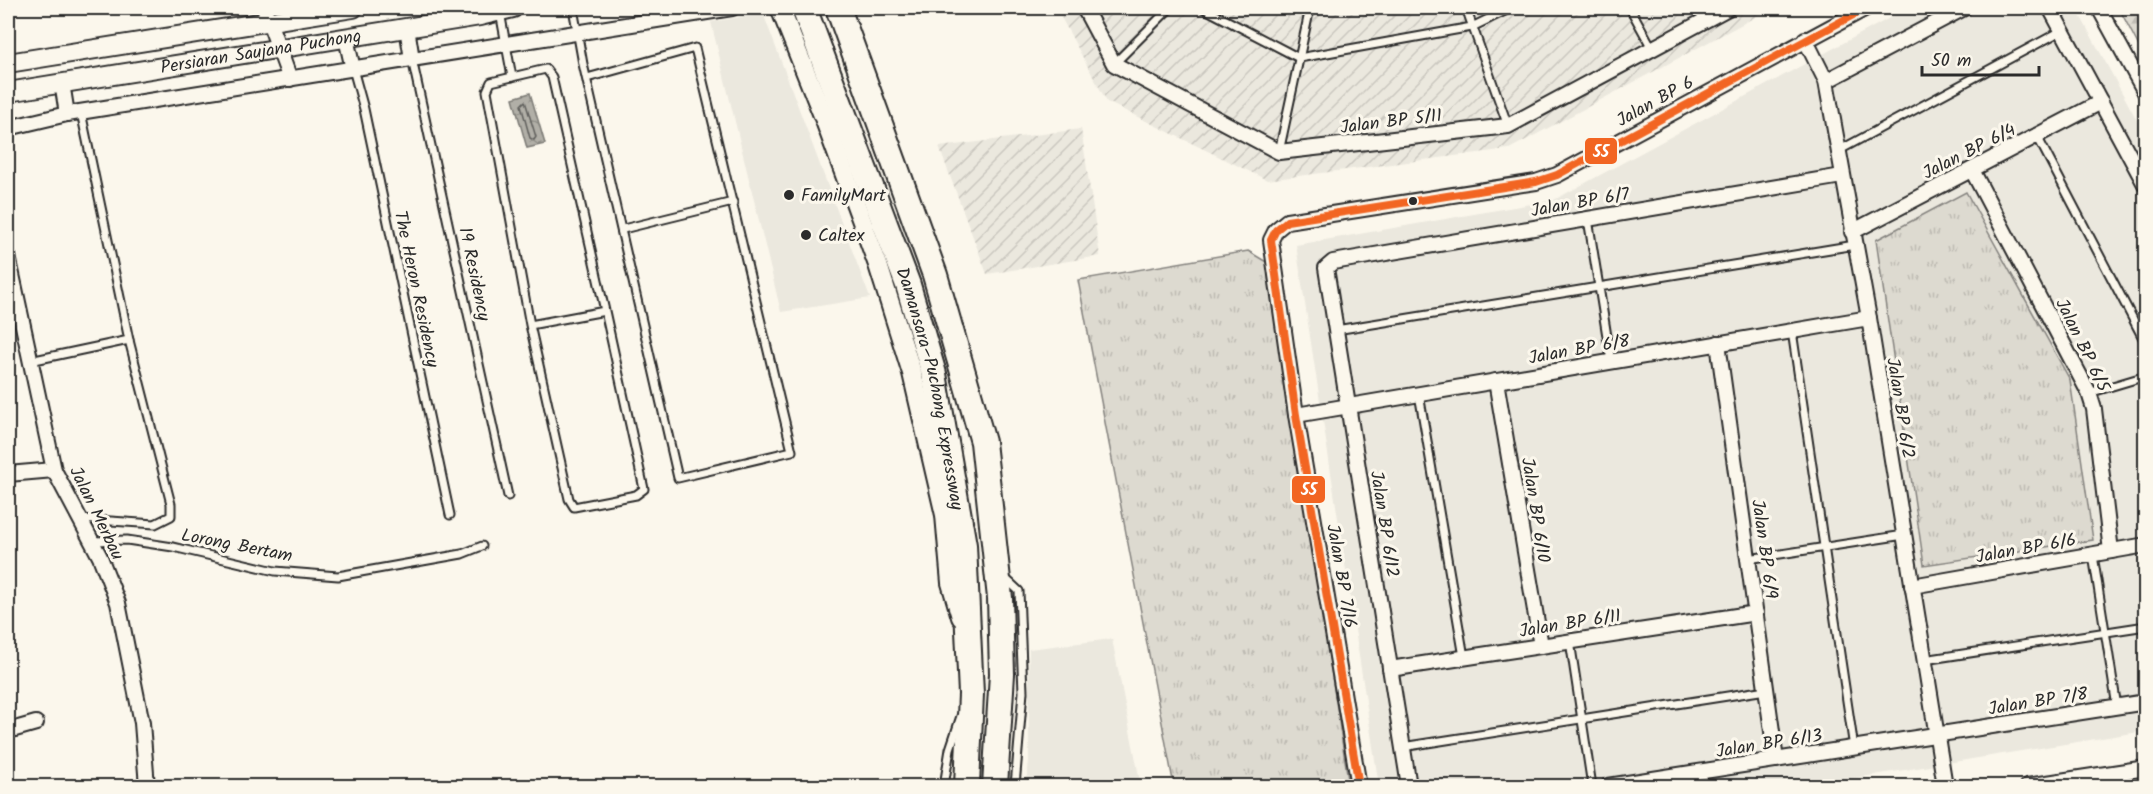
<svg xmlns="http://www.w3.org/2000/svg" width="2153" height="794" font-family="Kalam,sans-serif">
<defs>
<pattern id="industrial-furrows" width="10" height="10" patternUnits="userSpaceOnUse" patternTransform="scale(1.5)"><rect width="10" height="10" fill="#ebe8de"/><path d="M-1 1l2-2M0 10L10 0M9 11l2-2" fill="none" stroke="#cac7bf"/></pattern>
<pattern id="grass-tufts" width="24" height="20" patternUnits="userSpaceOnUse" patternTransform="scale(1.5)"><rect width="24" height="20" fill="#dddad0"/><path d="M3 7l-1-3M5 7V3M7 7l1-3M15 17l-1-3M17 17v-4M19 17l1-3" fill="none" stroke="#bebbb3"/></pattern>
<pattern id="forest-firs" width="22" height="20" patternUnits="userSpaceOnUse" patternTransform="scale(1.5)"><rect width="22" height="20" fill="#dddad0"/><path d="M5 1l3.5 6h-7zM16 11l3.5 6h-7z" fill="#bebbb3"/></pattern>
<pattern id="water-ripples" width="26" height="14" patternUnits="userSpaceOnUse" patternTransform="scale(1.5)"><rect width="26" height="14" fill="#b1afa7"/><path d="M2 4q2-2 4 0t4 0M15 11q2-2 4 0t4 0" fill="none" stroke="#908f88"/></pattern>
</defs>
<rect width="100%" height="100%" fill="#fbf7ec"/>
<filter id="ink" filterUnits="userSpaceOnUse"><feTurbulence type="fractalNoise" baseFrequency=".0167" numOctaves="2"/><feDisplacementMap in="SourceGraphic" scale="12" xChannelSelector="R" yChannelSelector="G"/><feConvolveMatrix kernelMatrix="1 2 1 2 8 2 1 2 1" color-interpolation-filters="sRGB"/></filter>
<g filter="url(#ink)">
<g fill="#ebe8de">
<polygon points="1908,8 2076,8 2145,135 2145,731 1806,786 1379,786 1296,245 1554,200"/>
<polygon points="763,13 870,298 781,312 711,22"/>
<polygon points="1112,639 1141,786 1026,786 1029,761 1029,649"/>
</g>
<g fill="url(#industrial-furrows)">
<polygon points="1056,8 1772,8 1509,149 1267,180 1107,102"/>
<polygon points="1081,129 1100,256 987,274 939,147"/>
</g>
<g fill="url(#grass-tufts)" stroke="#84827e" stroke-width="1.5">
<polygon points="1966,192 2070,380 2093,540 1924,565 1876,240"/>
<polygon points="1248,251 1268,263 1349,786 1174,786 1078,280"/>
</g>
<polygon fill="url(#forest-firs)" stroke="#84827e" stroke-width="1.5" points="2119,8 2145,8 2145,58"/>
<polygon fill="url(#water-ripples)" stroke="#7b7a75" stroke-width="1.5" points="530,93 545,144 527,148 513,98"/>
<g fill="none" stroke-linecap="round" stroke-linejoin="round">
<polygon stroke="#61605d" stroke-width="1.5" points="525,101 536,137 534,140 530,138 521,105"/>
<g stroke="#2b2b2b" stroke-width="11">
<g id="lane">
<polyline points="573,8 583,64 678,478 792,451 695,48 587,78"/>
<polyline points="1203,8 1299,58 1472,27 1511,8"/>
<polyline points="1466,8 1508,126"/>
<polyline points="1630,8 1652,48"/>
<polyline points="500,12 512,77"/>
<polyline points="412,59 508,496"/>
<polyline points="1114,64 1170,8"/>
<polyline points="353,69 364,109 450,515"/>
<polyline points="2037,136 2146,344"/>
<polyline points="1838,151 2063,30"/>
<polyline points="1279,152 1310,8"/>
<polyline points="1588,219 1611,361"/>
<polyline points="623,229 733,202"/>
<polyline points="530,325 605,311 552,77 546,69 491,82 487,91 530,325 569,499 574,507 636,495 644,489 605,311"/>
<polyline points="1336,330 1855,245"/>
<polyline points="1792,331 1854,748"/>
<polyline points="30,361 129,340 81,112"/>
<polyline points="2089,393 2146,376"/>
<polyline points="1419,394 1464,657"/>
<polyline points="81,519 155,524 171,516 171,504 129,340"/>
<polyline points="92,541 127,540 173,547 275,571 338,576 462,554 482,546"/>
<polyline points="2093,555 2117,707"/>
<polyline points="1748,559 1904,535"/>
<polyline points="1005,578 1019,591 1023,692 1015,786"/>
<polyline points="1570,641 1592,786"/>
<polyline points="1924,660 2146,626"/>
<polyline points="1402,747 1766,690"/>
<polyline points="944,786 950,749 961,716"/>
</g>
</g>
<g stroke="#2b2b2b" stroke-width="18">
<g id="street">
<polyline points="264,8 290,79"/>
<polyline points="1084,8 1114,64 1279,152 1508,126 1728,8"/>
<polyline points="2050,8 2146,186"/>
<polyline points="2099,8 2146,94"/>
<polyline points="407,28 412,59"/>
<polyline points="346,38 353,69"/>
<polyline points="1805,39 1826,81 1869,318 1945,786"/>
<polyline points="1826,81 1964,8"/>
<polyline points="62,83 67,114"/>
<polyline points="8,128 67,114 732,8"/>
<polyline points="1972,170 2089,393 2094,409 2111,551"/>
<polyline points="1852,232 2101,102"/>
<polyline points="8,256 54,470 100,557 118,603 142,723 147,786"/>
<polyline points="1718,343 1776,760"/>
<polyline points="1496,381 1541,646"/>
<polyline points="1296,415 1869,318"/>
<polyline points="8,474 54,470"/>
<polyline points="1912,586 2146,545"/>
<polyline points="1390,669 1756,613"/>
<polyline points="8,731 36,723"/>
<polyline points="1359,786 1296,415 1271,240 1276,230 1287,221 1536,182 1557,175 1866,8"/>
<polyline points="1409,786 1326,268 1333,262 1842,176"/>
<polyline points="1608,786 2146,702"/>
<polyline points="2027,786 2146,768"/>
</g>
</g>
<g stroke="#2b2b2b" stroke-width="22">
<g id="secondary">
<polyline points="780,8 824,118 878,265 912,373 945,515 951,583 961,617"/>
<polyline points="8,63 353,8"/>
<path id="s1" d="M8 92 480 16 513 8"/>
</g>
</g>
<g stroke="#2b2b2b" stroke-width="28">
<g id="highway">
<path id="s2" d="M804 8 908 285 934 374 964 545 971 694 967 786"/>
<polyline points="838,8 935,275 983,442 1000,598 1002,674 995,786"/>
</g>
</g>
<use href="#lane" stroke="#fbf7ec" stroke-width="7"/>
<use href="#street" stroke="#fbf7ec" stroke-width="14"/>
<use href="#secondary" stroke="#fbf7ec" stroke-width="18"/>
<use href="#highway" stroke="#fbf7ec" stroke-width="24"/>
<g stroke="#fbf7ec" stroke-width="12">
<polyline id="bus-1" points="1359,786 1296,415 1271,240 1276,230 1287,221 1536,182 1557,175 1866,8"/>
</g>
<use href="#bus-1" stroke="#f26522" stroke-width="8"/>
</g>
</g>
<g fill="#2b2b2b" stroke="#fbf7ec" stroke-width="2">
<circle cx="789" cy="195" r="6"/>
<circle cx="1413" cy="201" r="5"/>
<circle cx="806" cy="235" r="6"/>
</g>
<g text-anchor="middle" stroke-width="6" stroke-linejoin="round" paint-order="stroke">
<g font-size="18" fill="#2b2b2b" stroke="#fbf7ec">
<text dy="6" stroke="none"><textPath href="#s1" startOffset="256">Persiaran Saujana Puchong</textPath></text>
<text transform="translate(1655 101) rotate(-29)" y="6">Jalan BP 6</text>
<text transform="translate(1391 121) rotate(-7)" y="6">Jalan BP 5/11</text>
<text transform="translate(1969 151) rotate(-27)" y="6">Jalan BP 6/4</text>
<text transform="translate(1580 202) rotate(-10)" y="6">Jalan BP 6/7</text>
<text transform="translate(475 274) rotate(78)" y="6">19 Residency</text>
<text transform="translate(417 289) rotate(78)" y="6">The Heron Residency</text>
<text transform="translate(2083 345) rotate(64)" y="6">Jalan BP 6/5</text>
<text transform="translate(1579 349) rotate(-10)" y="6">Jalan BP 6/8</text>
<text dy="6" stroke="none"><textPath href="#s2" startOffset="402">Damansara–Puchong Expressway</textPath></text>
<text transform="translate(1901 408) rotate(81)" y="6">Jalan BP 6/2</text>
<text transform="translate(1536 510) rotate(81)" y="6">Jalan BP 6/10</text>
<text transform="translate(97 513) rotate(64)" y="6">Jalan Merbau</text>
<text transform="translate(1385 524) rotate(81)" y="6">Jalan BP 6/12</text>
<text transform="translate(237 545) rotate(11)" y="6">Lorong Bertam</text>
<text transform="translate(2026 548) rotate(-10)" y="6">Jalan BP 6/6</text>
<text transform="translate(1765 549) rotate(82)" y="6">Jalan BP 6/9</text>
<text transform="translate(1342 576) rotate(80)" y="6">Jalan BP 7/16</text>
<text transform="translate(1570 623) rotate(-9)" y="6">Jalan BP 6/11</text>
<text transform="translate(2038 701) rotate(-9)" y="6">Jalan BP 7/8</text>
<text transform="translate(1769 743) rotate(-9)" y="6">Jalan BP 6/13</text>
</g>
<g font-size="18" fill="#2b2b2b" stroke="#fbf7ec" text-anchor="start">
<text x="801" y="201">FamilyMart</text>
<text x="818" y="241">Caltex</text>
</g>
</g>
<g stroke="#fbf7ec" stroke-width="2">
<rect x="1584" y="137" width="34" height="28" rx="6" fill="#f26522"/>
<rect x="1291" y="475" width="35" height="29" rx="6" fill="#f26522"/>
</g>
<g font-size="16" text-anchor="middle" font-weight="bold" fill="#fff">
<text x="1601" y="157">55</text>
<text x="1309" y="495">55</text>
</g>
<rect width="2153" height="794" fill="none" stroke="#fbf7ec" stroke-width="30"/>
<rect x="15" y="15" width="2123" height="764" fill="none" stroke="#2b2b2b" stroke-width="2" filter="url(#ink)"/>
<path d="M1922 66v9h117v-9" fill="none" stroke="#2b2b2b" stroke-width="3"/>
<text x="1931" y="66" font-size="18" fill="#2b2b2b" stroke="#fbf7ec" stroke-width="4.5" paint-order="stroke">50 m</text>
</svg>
